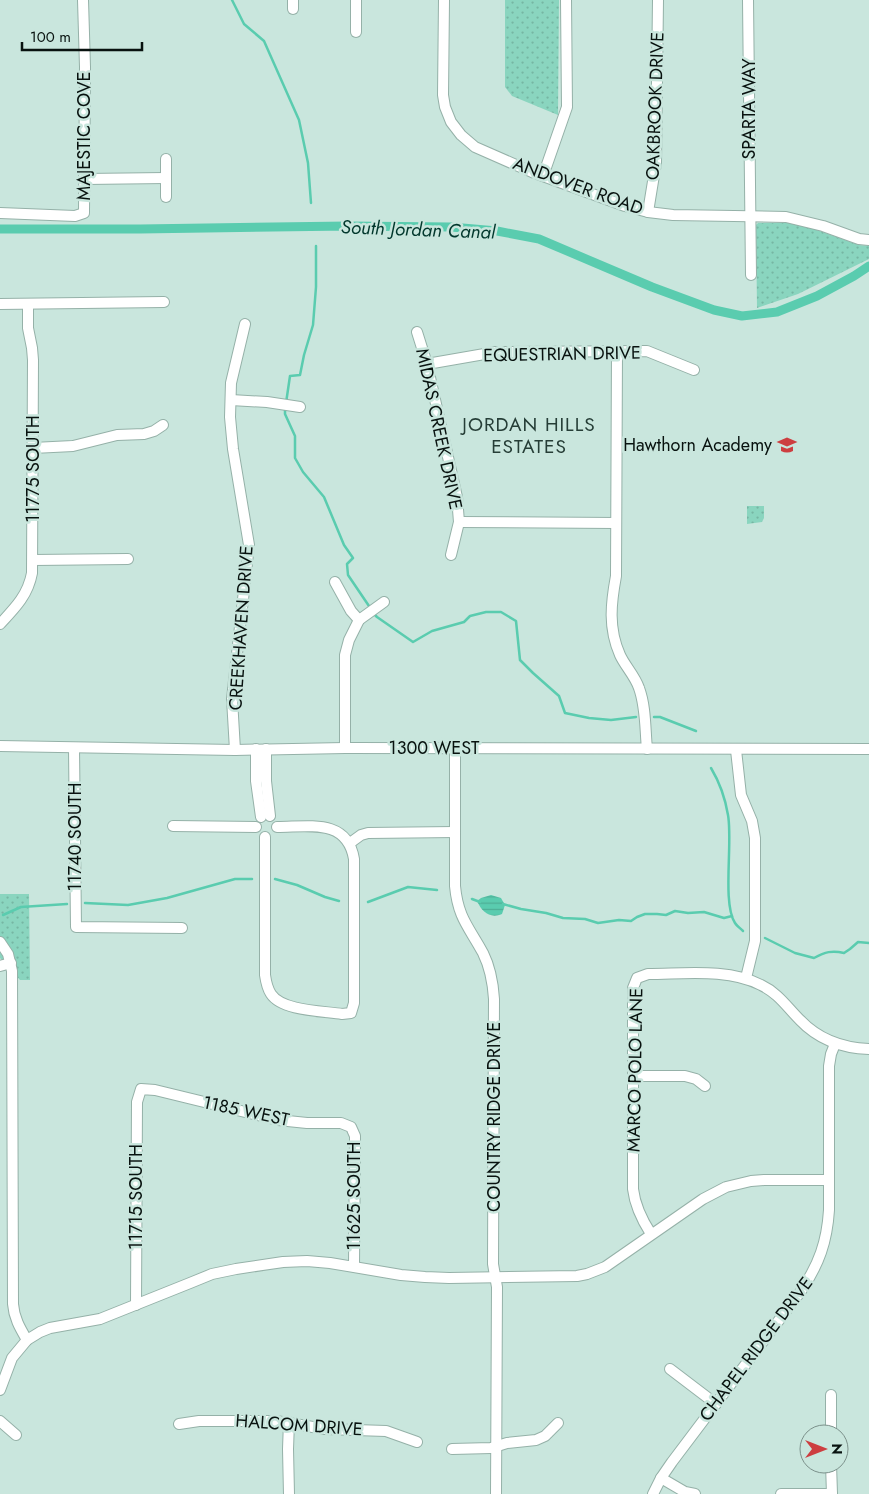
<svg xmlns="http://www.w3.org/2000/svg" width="869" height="1494" font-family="Jost,sans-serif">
<defs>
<pattern id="park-dots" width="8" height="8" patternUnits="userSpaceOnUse" patternTransform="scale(1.25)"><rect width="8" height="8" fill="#8ad5bf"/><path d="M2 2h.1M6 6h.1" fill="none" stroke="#76b6a3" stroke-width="1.8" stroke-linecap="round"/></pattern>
<pattern id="water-rules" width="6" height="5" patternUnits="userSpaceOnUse" patternTransform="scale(1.25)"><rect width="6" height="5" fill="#5accaf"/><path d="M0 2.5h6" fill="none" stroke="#4dae95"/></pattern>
</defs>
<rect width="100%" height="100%" fill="#c9e6dd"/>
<g fill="url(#park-dots)">
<polygon points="505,0 559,0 558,115 512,96 505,87"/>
<polygon points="758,223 791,223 803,225 859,245 869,246 869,259 798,294 757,308 756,225"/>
<polygon points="747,506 764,506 764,518 762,522 747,524"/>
<polygon points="0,894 29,894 30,980 20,980 0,958"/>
</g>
<path fill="url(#water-rules)" d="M491 895 501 898 505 905 502 914C490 919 482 912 477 901L481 898Z"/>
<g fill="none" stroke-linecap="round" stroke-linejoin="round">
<g stroke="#5accaf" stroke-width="2.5">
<polyline points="232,0 244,24 264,41 299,120 308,163 311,203"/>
<polyline points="286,403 290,376 300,375 304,355 313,325 316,287 316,246"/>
<polyline points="285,409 285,414 295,436 295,458 303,472 324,497 344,545 353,558 347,564 348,575 371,609"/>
<polyline points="374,614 377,617 413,642 432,631 464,622 470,616 486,612 501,612 516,621 520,660 533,673 559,696 565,713 589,718 611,720 636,717"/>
<polyline points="654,717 660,717 696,731"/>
<path d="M711 768C720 783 725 797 728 815 733 842 722 903 735 923 737 926 741 929 743 931"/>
<polyline points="275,879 297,885 325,897 339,901"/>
<polyline points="472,899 480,902"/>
<polyline points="368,902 408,887 437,890"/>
<polyline points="85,903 128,905 167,898 235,879 252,879"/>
<polyline points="503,904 521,909 546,913 563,918 585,919 598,923 619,920 631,921 637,917 645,914 657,914 666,915 675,911 688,913 704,912 724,918 732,916"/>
<polyline points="3,915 21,907 67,904"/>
<path d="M765 938 795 953 814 958C825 952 832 950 844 953L850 949 858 942 869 943"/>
</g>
<polyline stroke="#5accaf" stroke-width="9" points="0,229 140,229 348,226 451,227 497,231 539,239 652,287 714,310 742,316 777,312 817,296 854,276 869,266"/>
<g stroke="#95b1a8" stroke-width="12">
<g id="minor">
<polyline points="293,0 293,9"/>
<polyline points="444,0 443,95 445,107 451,122 461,135 475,147 532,172 625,206 648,212 673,215 786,217 823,226 859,239 869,240"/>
<polyline points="748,0 751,275"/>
<polyline points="356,32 356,0"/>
<polyline points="166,159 166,197"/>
<polyline points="543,176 567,107 566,0"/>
<polyline points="85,179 166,178"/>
<polyline points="648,212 656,163 658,0"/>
<polyline points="0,213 75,216 84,213 85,67 83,0"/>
<polyline points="0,304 164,302"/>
<polyline points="417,332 427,364 457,497 459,522 451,555"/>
<path d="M617 351 616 576C611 603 608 628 620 655 625 666 635 676 639 688 646 707 645 729 647 749"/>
<polyline points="427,364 496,352 647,351 694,370"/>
<polyline points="231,400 267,402 300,407"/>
<polyline points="33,448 73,446 117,435 144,434 154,431 163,425"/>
<polyline points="459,522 616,523"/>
<polyline points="33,560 128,559"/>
<polyline points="335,582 351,611 359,620"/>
<path d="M0 624C15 608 28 595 32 573L33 360 32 348 28 328V304"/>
<polyline points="0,746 235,750 345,748 869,749"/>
<polyline points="74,748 76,927 182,928"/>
<polyline points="345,748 345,655 349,640 359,620 384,602"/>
<path d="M455 748V886C458 918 469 927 483 953 490 967 493 983 494 999L493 1264 497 1287 496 1494"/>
<polyline points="256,749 256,781 261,817"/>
<polyline points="266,749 266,781 270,816"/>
<polyline points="235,750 232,699 249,545 233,449 230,417 231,383 245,324"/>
<polyline points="736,750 741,795 752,821 755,838 755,941 746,978"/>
<polyline points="173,826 256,827"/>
<path d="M265 837V975C266 982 267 988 271 994 282 1011 323 1011 342 1014L351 1013 354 1003V859C347 818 309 827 277 827"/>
<polyline points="350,843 361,835 368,833 455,832"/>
<path d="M0 942 8 954 12 971 13 1304C14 1318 20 1328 27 1340"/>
<polyline points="0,966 11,963"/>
<polyline points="634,1076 685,1076 696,1079 705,1086"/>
<path d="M651 1234C642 1220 635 1206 633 1189V988L637 978 648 974C684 974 728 968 761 985 778 993 787 1007 800 1020 819 1040 842 1048 869 1049"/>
<polyline points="136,1305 137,1102 141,1089 155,1090 278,1120 307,1123 341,1123 351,1127 355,1136 354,1266"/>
<polyline points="670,1369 716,1404"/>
<polyline points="0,1390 12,1358 27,1340 40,1332 50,1328 100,1319 190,1283 212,1274 236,1269 283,1262 307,1261 330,1263 401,1275 425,1277 449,1278 577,1276 587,1274 605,1267 703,1199 726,1187 751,1181 764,1180 829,1180"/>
<polyline points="831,1395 831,1434"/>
<polyline points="0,1421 16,1435"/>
<polyline points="179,1424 199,1421 276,1421 325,1429 386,1431 417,1442"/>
<polyline points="452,1449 491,1448 507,1443 536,1440 545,1436 558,1423"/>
<polyline points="831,1464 832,1494"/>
<polyline points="661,1478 685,1492 695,1494"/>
<polyline points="289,1494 288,1449 289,1422"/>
<path d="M653 1494 661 1478 672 1462 801 1291C819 1264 827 1242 829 1210V1066L831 1054 835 1044"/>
<polyline points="781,1494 832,1494"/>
</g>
</g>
<use href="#minor" stroke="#fff" stroke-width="10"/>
</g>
<defs>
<g id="school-bare" transform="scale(1.5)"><path d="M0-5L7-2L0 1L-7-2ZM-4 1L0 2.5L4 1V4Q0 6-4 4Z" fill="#cd3e40" stroke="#c9e6dd" stroke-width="2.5" paint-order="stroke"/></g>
</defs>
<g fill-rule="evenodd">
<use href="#school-bare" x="787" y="445"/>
</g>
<g text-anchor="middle" stroke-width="5" stroke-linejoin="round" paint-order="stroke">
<g font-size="18" fill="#08120f" stroke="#c9e6dd">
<text transform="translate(655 106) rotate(-88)" y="6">OAKBROOK DRIVE</text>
<text transform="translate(749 109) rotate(-90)" y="6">SPARTA WAY</text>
<text transform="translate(84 136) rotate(-90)" y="6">MAJESTIC COVE</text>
<text transform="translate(578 186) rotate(20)" y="6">ANDOVER ROAD</text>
<text transform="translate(562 354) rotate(-1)" y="6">EQUESTRIAN DRIVE</text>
<text transform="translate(439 429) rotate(78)" y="6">MIDAS CREEK DRIVE</text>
<text transform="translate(33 469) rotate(-90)" y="6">11775 SOUTH</text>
<text transform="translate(241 628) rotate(-86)" y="6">CREEKHAVEN DRIVE</text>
<text x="434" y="754">1300 WEST</text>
<text transform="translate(75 837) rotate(-90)" y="6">11740 SOUTH</text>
<text transform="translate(635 1070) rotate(-89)" y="6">MARCO POLO LANE</text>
<text transform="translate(246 1111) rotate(12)" y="6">1185 WEST</text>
<text transform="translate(494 1117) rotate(-90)" y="6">COUNTRY RIDGE DRIVE</text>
<text transform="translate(354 1196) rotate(-90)" y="6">11625 SOUTH</text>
<text transform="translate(136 1197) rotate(-90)" y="6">11715 SOUTH</text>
<text transform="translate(756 1349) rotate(-53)" y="6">CHAPEL RIDGE DRIVE</text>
<text transform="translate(299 1425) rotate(4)" y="6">HALCOM DRIVE</text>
</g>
<g font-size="18" fill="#08120f" stroke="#c9e6dd" text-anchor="end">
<text x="772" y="451">Hawthorn Academy</text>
</g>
<g font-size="19" font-style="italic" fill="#02382d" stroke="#c9e6dd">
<text transform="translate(418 229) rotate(2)" y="7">South Jordan Canal</text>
</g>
<g font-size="19" letter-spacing="1" fill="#263e37" stroke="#c9e6dd">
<text x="529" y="431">JORDAN HILLS<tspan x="529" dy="22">ESTATES</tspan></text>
</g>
</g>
<g transform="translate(824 1449) rotate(90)"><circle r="24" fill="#c9e6dd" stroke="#7c918b"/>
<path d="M0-4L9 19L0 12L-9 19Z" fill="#cd3e40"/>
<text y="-8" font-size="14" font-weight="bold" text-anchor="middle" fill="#08120f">N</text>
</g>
<path d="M22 42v8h120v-8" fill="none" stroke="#08120f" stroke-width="2.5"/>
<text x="30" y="42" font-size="15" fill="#08120f" stroke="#c9e6dd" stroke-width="4" paint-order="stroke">100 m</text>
</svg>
